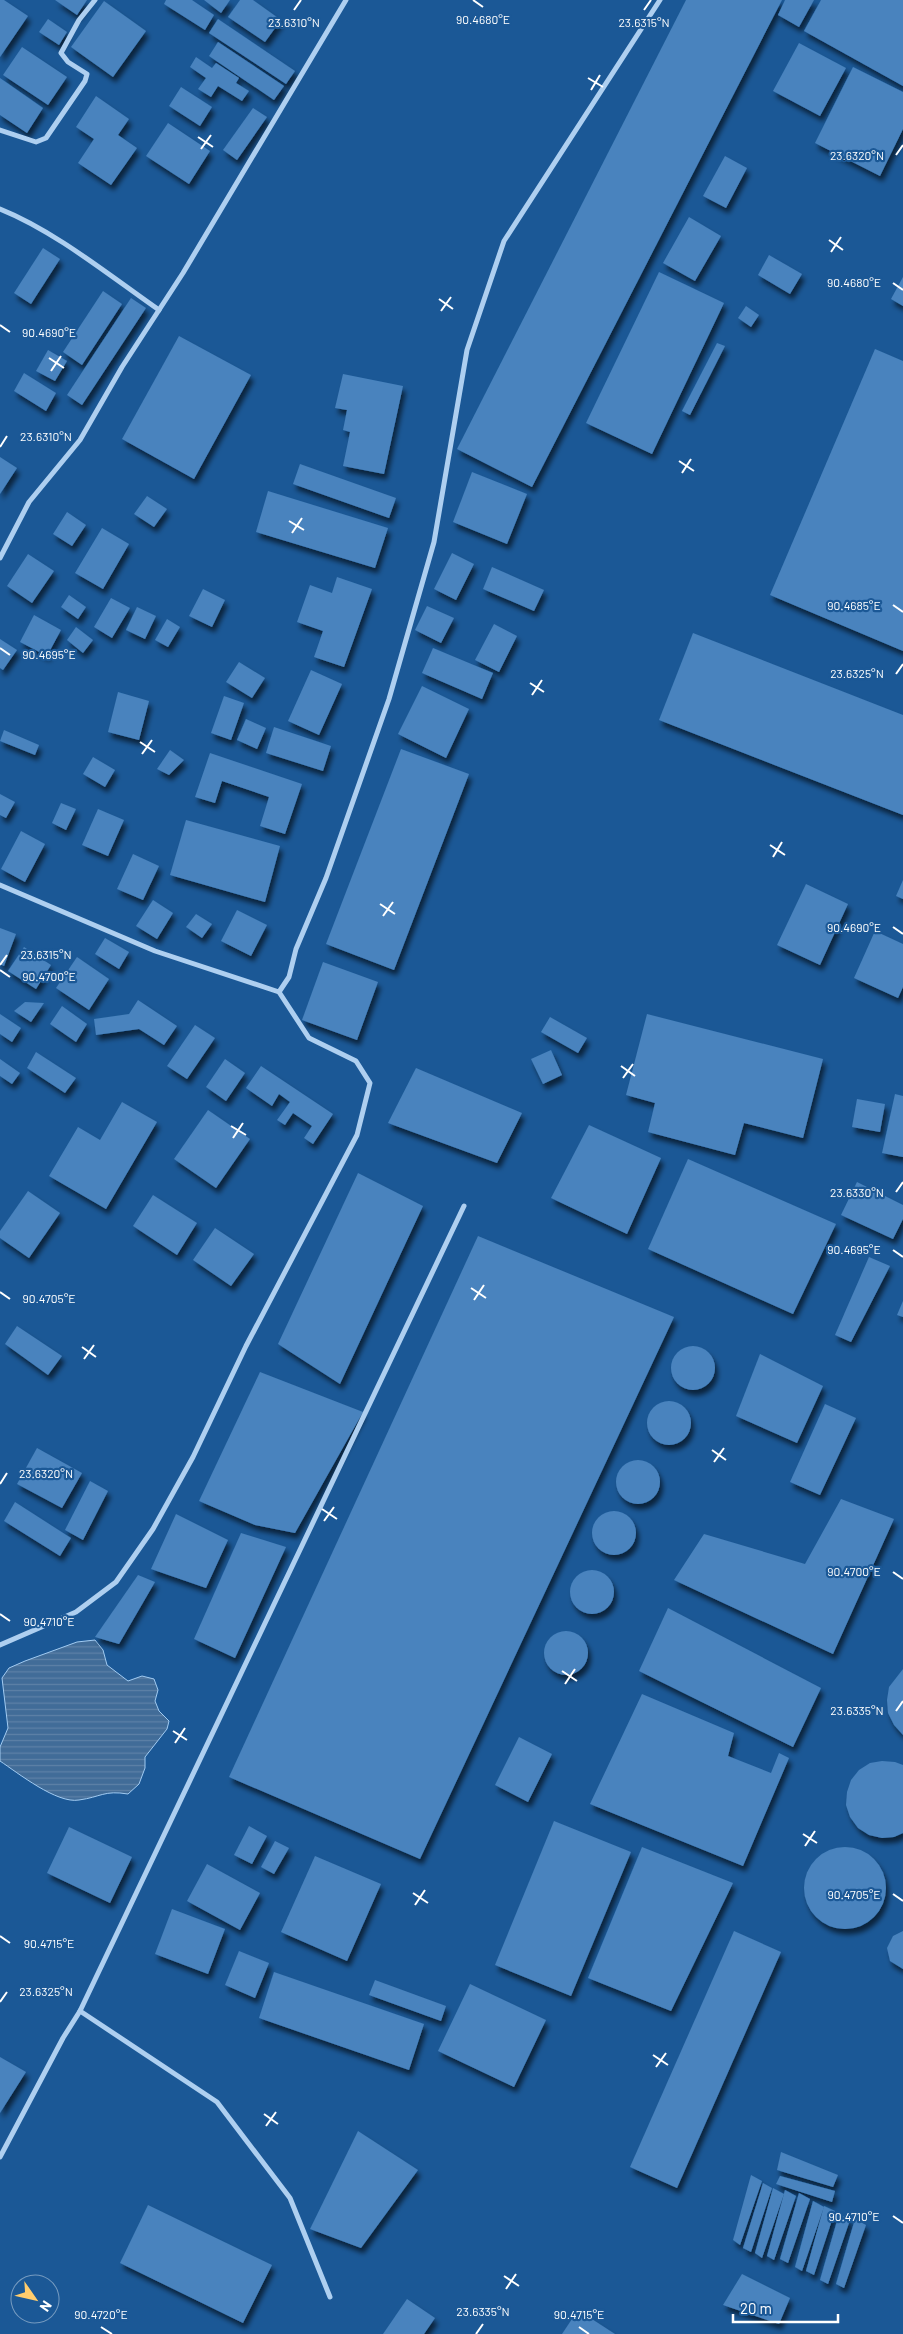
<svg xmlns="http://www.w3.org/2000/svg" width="903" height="2334" font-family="Barlow,sans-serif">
<defs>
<pattern id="water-rules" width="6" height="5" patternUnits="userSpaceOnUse" patternTransform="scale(1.25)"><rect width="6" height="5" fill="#416c98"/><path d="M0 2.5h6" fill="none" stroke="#5e82a7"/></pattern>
<filter id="shadow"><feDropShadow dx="3" dy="5.5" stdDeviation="2.5" flood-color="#0009"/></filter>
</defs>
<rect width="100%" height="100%" fill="#1b5896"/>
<path fill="url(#water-rules)" stroke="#a1cbf2" d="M95 1640 103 1650 107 1665 128 1681 142 1676 154 1679 158 1690 155 1701 159 1711 169 1721 167 1729 145 1757V1768L139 1784 128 1794C104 1790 101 1797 79 1800 57 1804 18 1773 0 1761V1747L8 1728 2 1678 9 1668 25 1661 77 1642Z"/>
<g fill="#4883be" filter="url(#shadow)">
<polygon points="0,0 4,0 28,16 0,57"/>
<polygon points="55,0 87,0 77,15"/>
<polygon points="166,0 192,0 214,15 205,30 164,4"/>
<polygon points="204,0 230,0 221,13"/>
<polygon points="240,0 253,0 281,20 265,42 228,17"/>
<polygon points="686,0 782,0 532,487 457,449"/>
<polygon points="785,0 814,0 799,27 778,15"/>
<polygon points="821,0 903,0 903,86 804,31"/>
<polygon points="104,1 146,31 113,77 71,47"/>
<polygon points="48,19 67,32 59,45 39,32"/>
<polygon points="218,19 295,71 286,84 209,33"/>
<polygon points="218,42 284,86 274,100 209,56"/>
<polygon points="799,43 846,68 820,116 773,91"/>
<polygon points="22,47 67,77 48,105 3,75"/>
<polygon points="196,57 212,68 216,63 239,78 236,83 249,91 242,101 218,86 211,97 198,89 206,78 190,67"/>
<polygon points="853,67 903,92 903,129 880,176 815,143"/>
<polygon points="0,78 43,108 27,133 0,115"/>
<polygon points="181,87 212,107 200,126 169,106"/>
<polygon points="96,96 129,119 118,135 137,148 111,185 78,163 94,139 76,127"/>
<polygon points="253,108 267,117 237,160 223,150"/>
<polygon points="168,123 210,151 189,184 146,156"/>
<polygon points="725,156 747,168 726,208 703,196"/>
<polygon points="689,217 721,236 695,281 663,263"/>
<polygon points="43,248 60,259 31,304 14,293"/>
<polygon points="769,255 802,274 790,294 758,275"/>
<polygon points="659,272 724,303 652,454 586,423"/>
<polygon points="903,277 903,306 891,299"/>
<polygon points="103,291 122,304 82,365 63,352"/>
<polygon points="131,298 146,308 82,405 67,395"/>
<polygon points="746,306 759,315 751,327 738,318"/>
<polygon points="179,336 251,375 194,479 122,439"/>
<polygon points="717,343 725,346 690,415 682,411"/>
<polygon points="875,349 903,361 903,651 770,595"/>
<polygon points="48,350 67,361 55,381 36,371"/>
<polygon points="24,373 56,393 46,411 14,391"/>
<polygon points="343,374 403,386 384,474 343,466 350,432 343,430 347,410 335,408"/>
<polygon points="0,457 17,468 0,494"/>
<polygon points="300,464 396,498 389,518 293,484"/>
<polygon points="472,472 527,494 507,544 453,522"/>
<polygon points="268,491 388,528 375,568 256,532"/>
<polygon points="147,496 167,509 154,527 134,514"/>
<polygon points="67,512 86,525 72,546 53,534"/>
<polygon points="102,528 129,544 103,589 75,573"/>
<polygon points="452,553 474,564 456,600 434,589"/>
<polygon points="28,554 54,571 32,603 7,586"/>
<polygon points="492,567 544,590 534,611 483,589"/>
<polygon points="337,577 372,589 344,667 314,657 323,631 297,622 310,585 332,593"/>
<polygon points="203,589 225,600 212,627 189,616"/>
<polygon points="69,595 86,607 78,619 61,607"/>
<polygon points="111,598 130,608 112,638 94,627"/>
<polygon points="427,606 454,618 441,643 415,630"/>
<polygon points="137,607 156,616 145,639 126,630"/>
<polygon points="34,615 61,630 47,656 20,642"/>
<polygon points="167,619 180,627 168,647 155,640"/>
<polygon points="494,624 517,636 499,672 475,660"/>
<polygon points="76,627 93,640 83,653 67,640"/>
<polygon points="693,633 903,715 903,815 659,720"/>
<polygon points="0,639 17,650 3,670 0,668"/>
<polygon points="433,648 493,673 482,699 422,673"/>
<polygon points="239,662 265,678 252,698 226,682"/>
<polygon points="311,670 342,684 319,735 288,721"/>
<polygon points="422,686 469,709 446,758 398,734"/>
<polygon points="118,692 149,701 139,740 108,732"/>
<polygon points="224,696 244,703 231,740 211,733"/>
<polygon points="246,719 266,728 257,749 237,740"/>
<polygon points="274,727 331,746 323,771 266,753"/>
<polygon points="4,730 39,745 35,755 0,741"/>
<polygon points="401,749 469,774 394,970 326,944"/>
<polygon points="170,750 184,760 169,775 157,769"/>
<polygon points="210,753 302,784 285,834 260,826 269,797 222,781 215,803 195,797"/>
<polygon points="93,757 115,770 105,787 83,774"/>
<polygon points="0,794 15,802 6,818 0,815"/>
<polygon points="61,803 76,809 66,830 52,823"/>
<polygon points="98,809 124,820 108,856 82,845"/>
<polygon points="186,820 280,846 265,902 170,875"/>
<polygon points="21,831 45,844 25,882 1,869"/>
<polygon points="133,854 159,866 143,900 117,889"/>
<polygon points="903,880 903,899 896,896"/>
<polygon points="806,884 848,904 820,965 777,945"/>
<polygon points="153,900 173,913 157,939 136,926"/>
<polygon points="237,910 267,925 251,956 221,941"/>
<polygon points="196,914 212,924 202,938 186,927"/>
<polygon points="0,928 16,934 4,966 0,964"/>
<polygon points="875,931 903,944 903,987 898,998 854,978"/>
<polygon points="105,938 129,952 119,969 95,954"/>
<polygon points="24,947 51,965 36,989 8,971"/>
<polygon points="77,957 109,979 89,1010 56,988"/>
<polygon points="323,962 378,982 357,1040 302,1020"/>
<polygon points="138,1000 177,1026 164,1045 139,1029 96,1035 94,1019 129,1014"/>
<polygon points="25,1002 44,1003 31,1022 14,1011"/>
<polygon points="62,1006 87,1024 76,1042 50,1024"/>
<polygon points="0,1014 21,1028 12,1042 0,1034"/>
<polygon points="647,1014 823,1059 803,1138 744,1123 735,1155 648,1132 655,1103 626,1095"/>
<polygon points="550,1017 587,1038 578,1053 541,1032"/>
<polygon points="195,1025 215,1038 187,1079 167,1066"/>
<polygon points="551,1050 562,1075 543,1084 531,1059"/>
<polygon points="36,1052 76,1078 65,1093 27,1068"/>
<polygon points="0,1059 20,1073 12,1084 0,1076"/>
<polygon points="225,1059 245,1073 226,1101 206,1087"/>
<polygon points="261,1066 333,1114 313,1144 304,1138 312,1126 293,1113 285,1125 277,1120 290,1102 279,1094 272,1106 246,1088"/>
<polygon points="416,1068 522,1113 497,1163 388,1123"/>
<polygon points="895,1094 903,1096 903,1157 882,1153"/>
<polygon points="857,1099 885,1104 880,1132 852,1127"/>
<polygon points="122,1102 157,1122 106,1209 49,1176 78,1127 100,1140"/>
<polygon points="208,1110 250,1139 216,1188 174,1159"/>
<polygon points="589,1125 661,1158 627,1234 551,1198"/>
<polygon points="688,1159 836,1224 793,1314 648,1249"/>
<polygon points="358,1173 423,1206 340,1384 278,1344"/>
<polygon points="857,1182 903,1205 903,1219 893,1239 841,1215"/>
<polygon points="28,1191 60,1213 29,1258 0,1238 0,1231"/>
<polygon points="153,1195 197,1223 177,1255 133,1226"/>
<polygon points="215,1228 254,1254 231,1286 193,1260"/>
<polygon points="478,1236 674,1317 420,1859 229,1777"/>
<polygon points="869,1257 890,1266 851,1342 835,1335"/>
<polygon points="903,1301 903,1317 897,1315"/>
<polygon points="17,1326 62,1356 48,1375 5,1344"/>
<circle cx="693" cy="1368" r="22"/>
<polygon points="760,1354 823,1386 797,1443 736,1416"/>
<polygon points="260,1372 363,1412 295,1533 255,1525 199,1501"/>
<circle cx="669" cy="1423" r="22"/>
<polygon points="825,1404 856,1418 820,1495 790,1482"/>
<polygon points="37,1448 82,1473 62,1508 17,1484"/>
<circle cx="638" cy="1482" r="22"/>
<polygon points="90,1481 108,1491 83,1540 65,1530"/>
<polygon points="841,1499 894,1519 833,1654 674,1580 704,1534 805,1564"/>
<polygon points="15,1502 71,1538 60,1556 4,1521"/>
<circle cx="614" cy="1533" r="22"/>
<polygon points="176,1514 228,1540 206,1588 151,1569"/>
<polygon points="241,1533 286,1547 235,1658 194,1639"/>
<circle cx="592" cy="1592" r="22"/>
<polygon points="138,1575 155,1582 119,1644 95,1637"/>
<polygon points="668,1608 821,1688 793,1747 639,1671"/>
<circle cx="566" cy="1653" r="22"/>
<polygon points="903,1669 903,1735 894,1725 888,1713 887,1700 889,1687"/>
<polygon points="642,1694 734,1733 728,1756 771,1773 779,1753 789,1758 743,1866 590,1804"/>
<polygon points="519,1737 552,1754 528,1802 495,1785"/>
<polygon points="882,1761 895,1762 903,1765 903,1833 894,1837 882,1838 869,1835 858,1828 850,1817 846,1805 847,1792 851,1780 859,1770 870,1763"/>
<polygon points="554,1821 631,1852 571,1996 495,1965"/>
<polygon points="249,1826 267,1836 252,1864 234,1855"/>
<polygon points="69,1827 132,1857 110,1903 47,1873"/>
<polygon points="275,1841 289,1848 274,1874 261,1867"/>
<polygon points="642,1847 733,1883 671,2011 588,1978"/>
<circle cx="845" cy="1888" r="41"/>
<polygon points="315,1856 381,1884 347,1961 281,1932"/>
<polygon points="207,1864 260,1893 240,1930 187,1901"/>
<polygon points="172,1909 225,1929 208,1974 155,1954"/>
<polygon points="734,1931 781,1952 677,2188 630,2167"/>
<polygon points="903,1931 903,1969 890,1961 887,1948 893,1936"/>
<polygon points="239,1951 269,1963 255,1998 225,1985"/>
<polygon points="274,1972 424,2024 409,2070 259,2018"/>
<polygon points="375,1980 446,2006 441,2021 369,1995"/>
<polygon points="470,1984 546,2020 514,2087 438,2051"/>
<polygon points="0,2057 26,2072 0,2113"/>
<polygon points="358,2131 418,2170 361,2248 310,2229"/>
<polygon points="781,2152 838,2175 833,2187 777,2170"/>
<polygon points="751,2175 762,2181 740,2245 733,2240"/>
<polygon points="780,2176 835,2191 832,2202 776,2184"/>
<polygon points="763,2183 772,2188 751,2252 743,2248"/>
<polygon points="773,2188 784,2194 762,2258 755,2253"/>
<polygon points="785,2190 796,2196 774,2260 767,2256"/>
<polygon points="799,2193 810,2199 788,2263 780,2259"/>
<polygon points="813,2201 824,2207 802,2271 795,2267"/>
<polygon points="148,2205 272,2265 243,2323 120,2263"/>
<polygon points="824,2206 835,2211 814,2275 806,2271"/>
<polygon points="839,2214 850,2220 828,2284 820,2280"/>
<polygon points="855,2219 866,2225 844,2288 836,2284"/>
<polygon points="742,2274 790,2298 779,2324 723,2305"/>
<polygon points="407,2299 435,2318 424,2334 383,2334"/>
<polygon points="578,2310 615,2334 562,2334"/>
</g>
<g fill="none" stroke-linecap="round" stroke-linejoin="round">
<g stroke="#aecff0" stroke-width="5">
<polyline points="0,130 36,142 46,138 85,81 87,74 68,62 61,53 79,20 95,0"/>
<path d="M0 209C55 231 110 276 159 310"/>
<polyline points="0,558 29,502 80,440 122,367 183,273 346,0"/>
<polyline points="0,885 155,951 279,992"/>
<polyline points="0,1645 76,1612 116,1582 153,1529 193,1457 246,1346 357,1135 370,1083 356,1061 309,1038 279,992 289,977 296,949 326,878 389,699 434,542 467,350 504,241 660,0"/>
<polyline points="80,2011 464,1206"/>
<polyline points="0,2157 63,2038 80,2011 217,2102 290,2198 330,2297"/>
</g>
</g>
<path fill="none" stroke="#fff" stroke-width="2" d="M473 0 483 7M294 10 301 0M644 10 651 0M588 78 603 87M591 90 600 75M198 137 213 147M201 149 211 135M896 155 903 145M829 240 843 250M831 252 841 237M893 283 903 290M439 299 453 309M441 311 451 297M0 325 10 332M49 358 64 368M51 371 61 356M0 447 7 436M679 461 694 471M682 473 691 459M289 521 304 530M292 533 302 518M893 605 903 612M0 648 10 655M896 674 903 664M530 683 544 692M532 695 542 680M140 742 155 752M142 754 152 740M770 845 785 855M773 857 782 842M380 904 395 914M383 916 393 902M893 927 903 934M0 965 7 955M0 970 10 977M621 1066 635 1076M623 1078 633 1064M231 1126 246 1135M233 1138 243 1123M896 1192 903 1182M893 1250 903 1257M471 1288 486 1298M0 1292 10 1299M474 1300 484 1285M82 1347 96 1357M84 1359 94 1345M712 1450 726 1460M714 1462 724 1448M0 1484 7 1473M322 1509 337 1519M324 1521 334 1507M893 1572 903 1579M0 1614 10 1621M562 1671 577 1681M565 1684 575 1669M896 1711 903 1701M173 1731 187 1740M175 1743 185 1728M803 1834 817 1843M805 1846 815 1831M413 1893 428 1903M893 1894 903 1901M415 1905 425 1890M0 1936 10 1943M0 2002 7 1992M653 2055 668 2065M656 2067 666 2053M264 2114 278 2124M266 2126 276 2112M893 2216 903 2223M504 2276 519 2286M506 2289 516 2274M101 2327 112 2334M579 2327 589 2334M476 2334 483 2324"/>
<g font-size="12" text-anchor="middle" fill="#fff" stroke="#1b5896" stroke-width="4.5" stroke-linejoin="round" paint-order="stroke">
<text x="483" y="24">90.4680°E</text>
<text x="294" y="27">23.6310°N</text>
<text x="644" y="27">23.6315°N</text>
<text x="857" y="160">23.6320°N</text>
<text x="854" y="287">90.4680°E</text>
<text x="49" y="337">90.4690°E</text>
<text x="46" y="441">23.6310°N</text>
<text x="854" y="610">90.4685°E</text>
<text x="49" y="659">90.4695°E</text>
<text x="857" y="678">23.6325°N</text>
<text x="854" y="932">90.4690°E</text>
<text x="46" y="959">23.6315°N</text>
<text x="49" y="981">90.4700°E</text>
<text x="857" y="1197">23.6330°N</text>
<text x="854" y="1254">90.4695°E</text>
<text x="49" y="1303">90.4705°E</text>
<text x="46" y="1478">23.6320°N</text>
<text x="854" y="1576">90.4700°E</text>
<text x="49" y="1626">90.4710°E</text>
<text x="857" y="1715">23.6335°N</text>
<text x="854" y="1899">90.4705°E</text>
<text x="49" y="1948">90.4715°E</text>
<text x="46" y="1996">23.6325°N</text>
<text x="854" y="2221">90.4710°E</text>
<text x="483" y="2316">23.6335°N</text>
<text x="101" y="2319">90.4720°E</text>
<text x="579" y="2319">90.4715°E</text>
</g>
<g transform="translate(35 2299) rotate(124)"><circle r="24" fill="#1b5896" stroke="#769bc0"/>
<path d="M0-4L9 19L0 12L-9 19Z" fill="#ffcc6d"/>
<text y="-8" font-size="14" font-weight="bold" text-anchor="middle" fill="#ffffff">N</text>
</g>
<path d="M733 2314v8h105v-8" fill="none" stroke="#ffffff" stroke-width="2.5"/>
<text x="740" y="2314" font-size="15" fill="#ffffff" stroke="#1b5896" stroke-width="4" paint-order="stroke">20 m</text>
</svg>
